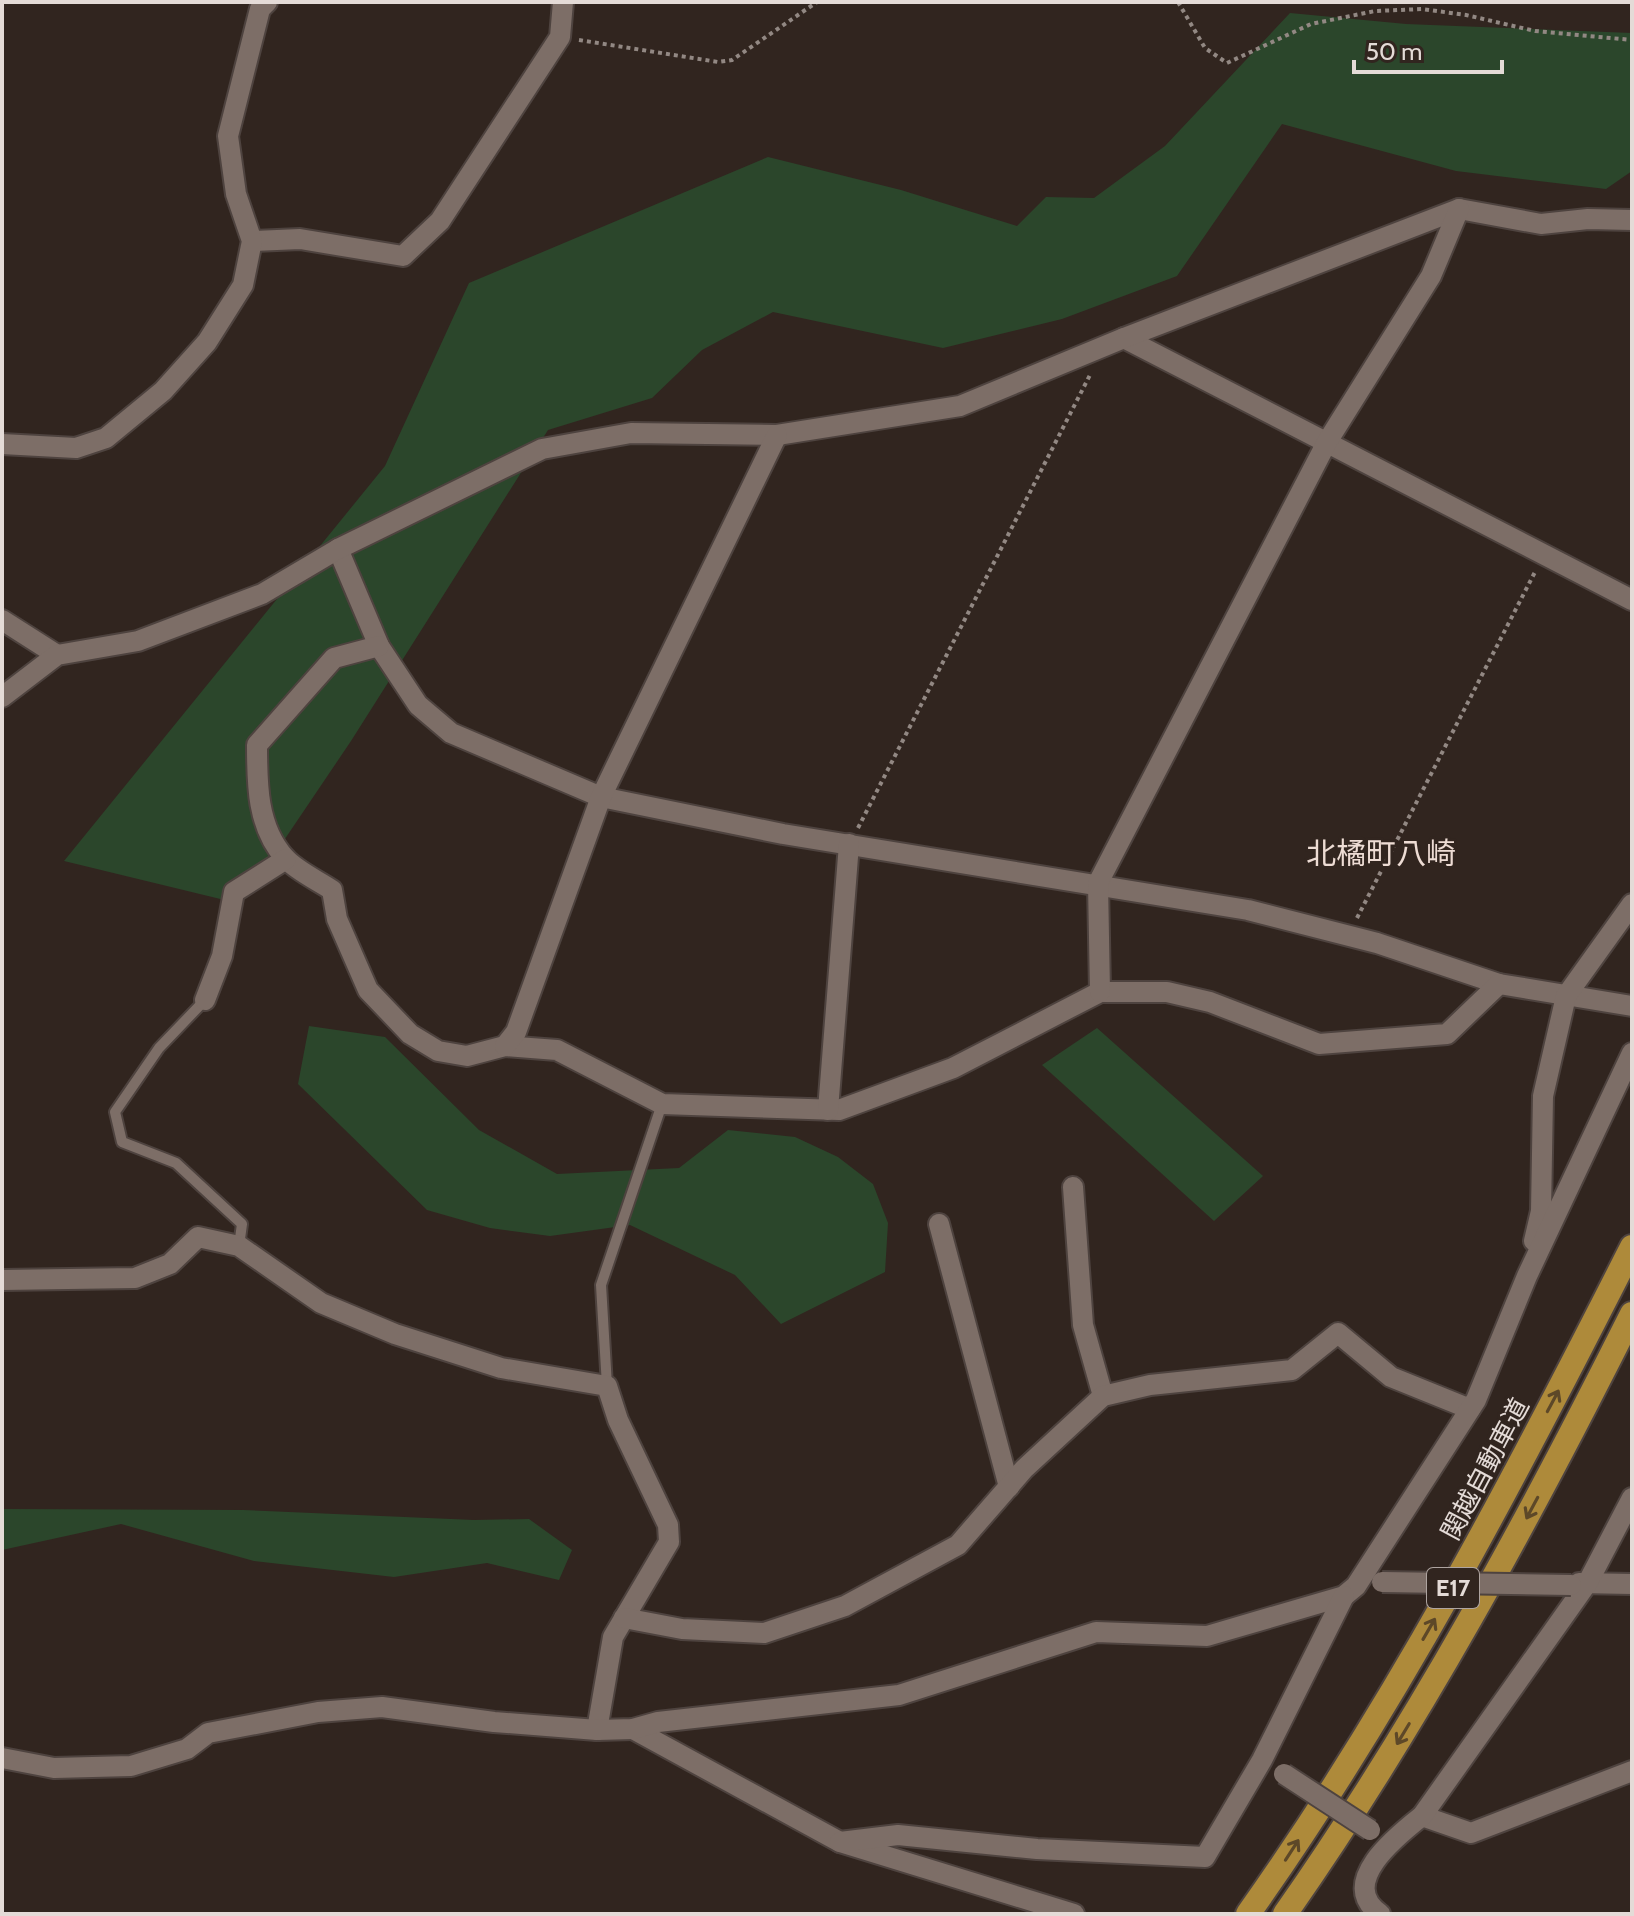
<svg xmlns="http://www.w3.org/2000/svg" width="1634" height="1916" font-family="Cabin,'Noto Sans JP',sans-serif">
<rect width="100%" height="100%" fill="#31251f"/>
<g fill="#2b462b">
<polygon points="1290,13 1406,24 1632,33 1632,171 1606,189 1456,171 1282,124 1177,276 1062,319 943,348 773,312 702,350 652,398 548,430 351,741 241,904 64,861 385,466 469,283 768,157 901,190 1017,226 1046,197 1094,198 1165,146"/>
<polygon points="309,1026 385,1037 479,1130 557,1174 679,1168 728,1130 795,1137 838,1157 873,1184 888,1223 885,1272 781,1324 735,1275 630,1225 550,1236 490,1228 427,1210 298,1084"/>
<polygon points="1097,1028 1263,1176 1214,1221 1042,1065"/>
<polygon points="2,1509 243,1510 474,1520 529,1519 572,1550 559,1580 487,1563 394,1577 254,1561 121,1524 2,1550"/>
</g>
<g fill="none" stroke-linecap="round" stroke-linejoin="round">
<g stroke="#4e433f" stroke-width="14">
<g id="lane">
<polyline points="205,1000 159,1048 115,1112 122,1142 176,1163 242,1224 239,1246"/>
<polyline points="607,1386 601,1285 662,1104"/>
</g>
</g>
<g stroke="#4e433f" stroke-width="24">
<g id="street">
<polyline points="252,241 300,239 403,256 440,221 560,37 563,2"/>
<polyline points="1124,338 1632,600"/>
<polyline points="2,444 76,448 106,438 163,391 207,342 243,285 252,241 236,194 228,136 260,9 267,2"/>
<polyline points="338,549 379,646 418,705 451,733 601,797 783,834 1248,910 1377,943 1499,984"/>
<polyline points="2,620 57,655"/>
<path d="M379 646 334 658 257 745C257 784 257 827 285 858 297 871 317 880 332 890L337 919 368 990 410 1034 438 1051 467 1056 505 1046 557 1050 662 1104 839 1110 953 1068 1100 992H1167L1210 1002 1319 1044 1447 1034 1499 984 1632 1006"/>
<polyline points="2,697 57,655 138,641 262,594 338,549 542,449 631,433 777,435 960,406 1124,338 1459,209 1541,224 1588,219 1632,220"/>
<polyline points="1100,992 1098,883 1327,442 1431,276 1459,209"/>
<polyline points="205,1000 222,956 234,892 286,859"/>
<polyline points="505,1046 516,1032 601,797 777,435"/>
<polyline points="828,1110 849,844"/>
<polyline points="1073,1187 1083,1325 1103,1396"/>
<polyline points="939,1224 1009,1487"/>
<polyline points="1534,1241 1541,1211 1543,1096 1566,996 1632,904"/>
<polyline points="2,1280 135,1278 170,1264 198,1237 239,1246 321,1303 395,1334 501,1368 607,1386 618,1420 668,1525 669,1542 613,1637 597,1730"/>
<polyline points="1579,1583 1632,1584"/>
<polyline points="624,1618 682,1629 764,1633 845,1606 958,1545 1024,1469 1103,1396 1150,1385 1292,1370 1338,1333 1391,1377 1470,1409"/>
<polyline points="633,1729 840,1842 1074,1914"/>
<polyline points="2,1758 54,1768 131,1766 187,1749 208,1733 318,1712 382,1707 494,1722 597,1730 633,1729 658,1722 899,1695 1096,1632 1207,1636 1344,1596 1356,1586 1476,1400 1527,1276 1632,1053"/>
<polyline points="1422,1816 1471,1833 1632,1771"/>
<polyline points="840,1842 898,1835 1037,1849 1205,1857 1262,1760 1344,1596"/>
<path d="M1380 1914C1336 1883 1398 1835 1422 1816L1588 1582 1632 1498"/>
</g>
</g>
<g stroke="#4e433f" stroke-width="28">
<g id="highway">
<path d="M1248 1914C1397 1704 1516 1476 1632 1247"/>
<path d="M1285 1914C1418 1724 1528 1521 1632 1314"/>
</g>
</g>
<g stroke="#928883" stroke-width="4" stroke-dasharray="4 4" stroke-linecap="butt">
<polyline points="1178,2 1205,48 1227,63 1311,24 1375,11 1422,9 1466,15 1535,31 1632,40"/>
<polyline points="579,40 718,62 732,60 817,2"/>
<polyline points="858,828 1091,373"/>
<polyline points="1357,918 1536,570"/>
</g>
<use href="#lane" stroke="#7d6e67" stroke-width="10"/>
<use href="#street" stroke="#7d6e67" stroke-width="20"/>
<use href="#highway" stroke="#ae8a3a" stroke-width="24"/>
<g stroke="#4e433f" stroke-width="24" stroke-linecap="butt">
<g id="street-bridge">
<polyline points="1382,1582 1571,1585"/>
<polyline points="1284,1774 1370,1830"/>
</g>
</g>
<use href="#street-bridge" stroke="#7d6e67" stroke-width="20"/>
</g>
<defs><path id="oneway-shaft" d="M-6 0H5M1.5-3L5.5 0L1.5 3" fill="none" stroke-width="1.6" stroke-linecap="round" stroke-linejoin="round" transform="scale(2)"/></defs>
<g stroke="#5d4828">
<use href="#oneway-shaft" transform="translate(1553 1401) rotate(-62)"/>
<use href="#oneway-shaft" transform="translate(1532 1508) rotate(118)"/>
<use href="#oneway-shaft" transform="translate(1429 1629) rotate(-60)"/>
<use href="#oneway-shaft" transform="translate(1403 1734) rotate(121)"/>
<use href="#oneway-shaft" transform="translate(1292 1850) rotate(-57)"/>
</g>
<g text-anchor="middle" stroke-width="6" stroke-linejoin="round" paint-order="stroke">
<rect fill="#31251f" stroke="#aea4a0" stroke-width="2" x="1427" y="1568" width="52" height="40" rx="6"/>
<g font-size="24" font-weight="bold" fill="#e4dbd7">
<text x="1453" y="1596">E17</text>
</g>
<g font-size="26" fill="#e4dbd7" stroke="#31251f">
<text transform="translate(1485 1469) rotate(-62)" y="9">関越自動車道</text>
</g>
<g font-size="30" fill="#eddcd4" stroke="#31251f">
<text x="1381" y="864">北橘町八崎</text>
</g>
</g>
<rect width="1634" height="1916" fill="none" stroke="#e4dbd7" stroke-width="8"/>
<path d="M1354 60v12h148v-12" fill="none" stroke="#e4dbd7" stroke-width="4"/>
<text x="1366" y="60" font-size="24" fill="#e4dbd7" stroke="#31251f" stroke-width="6" paint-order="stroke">50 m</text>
</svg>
